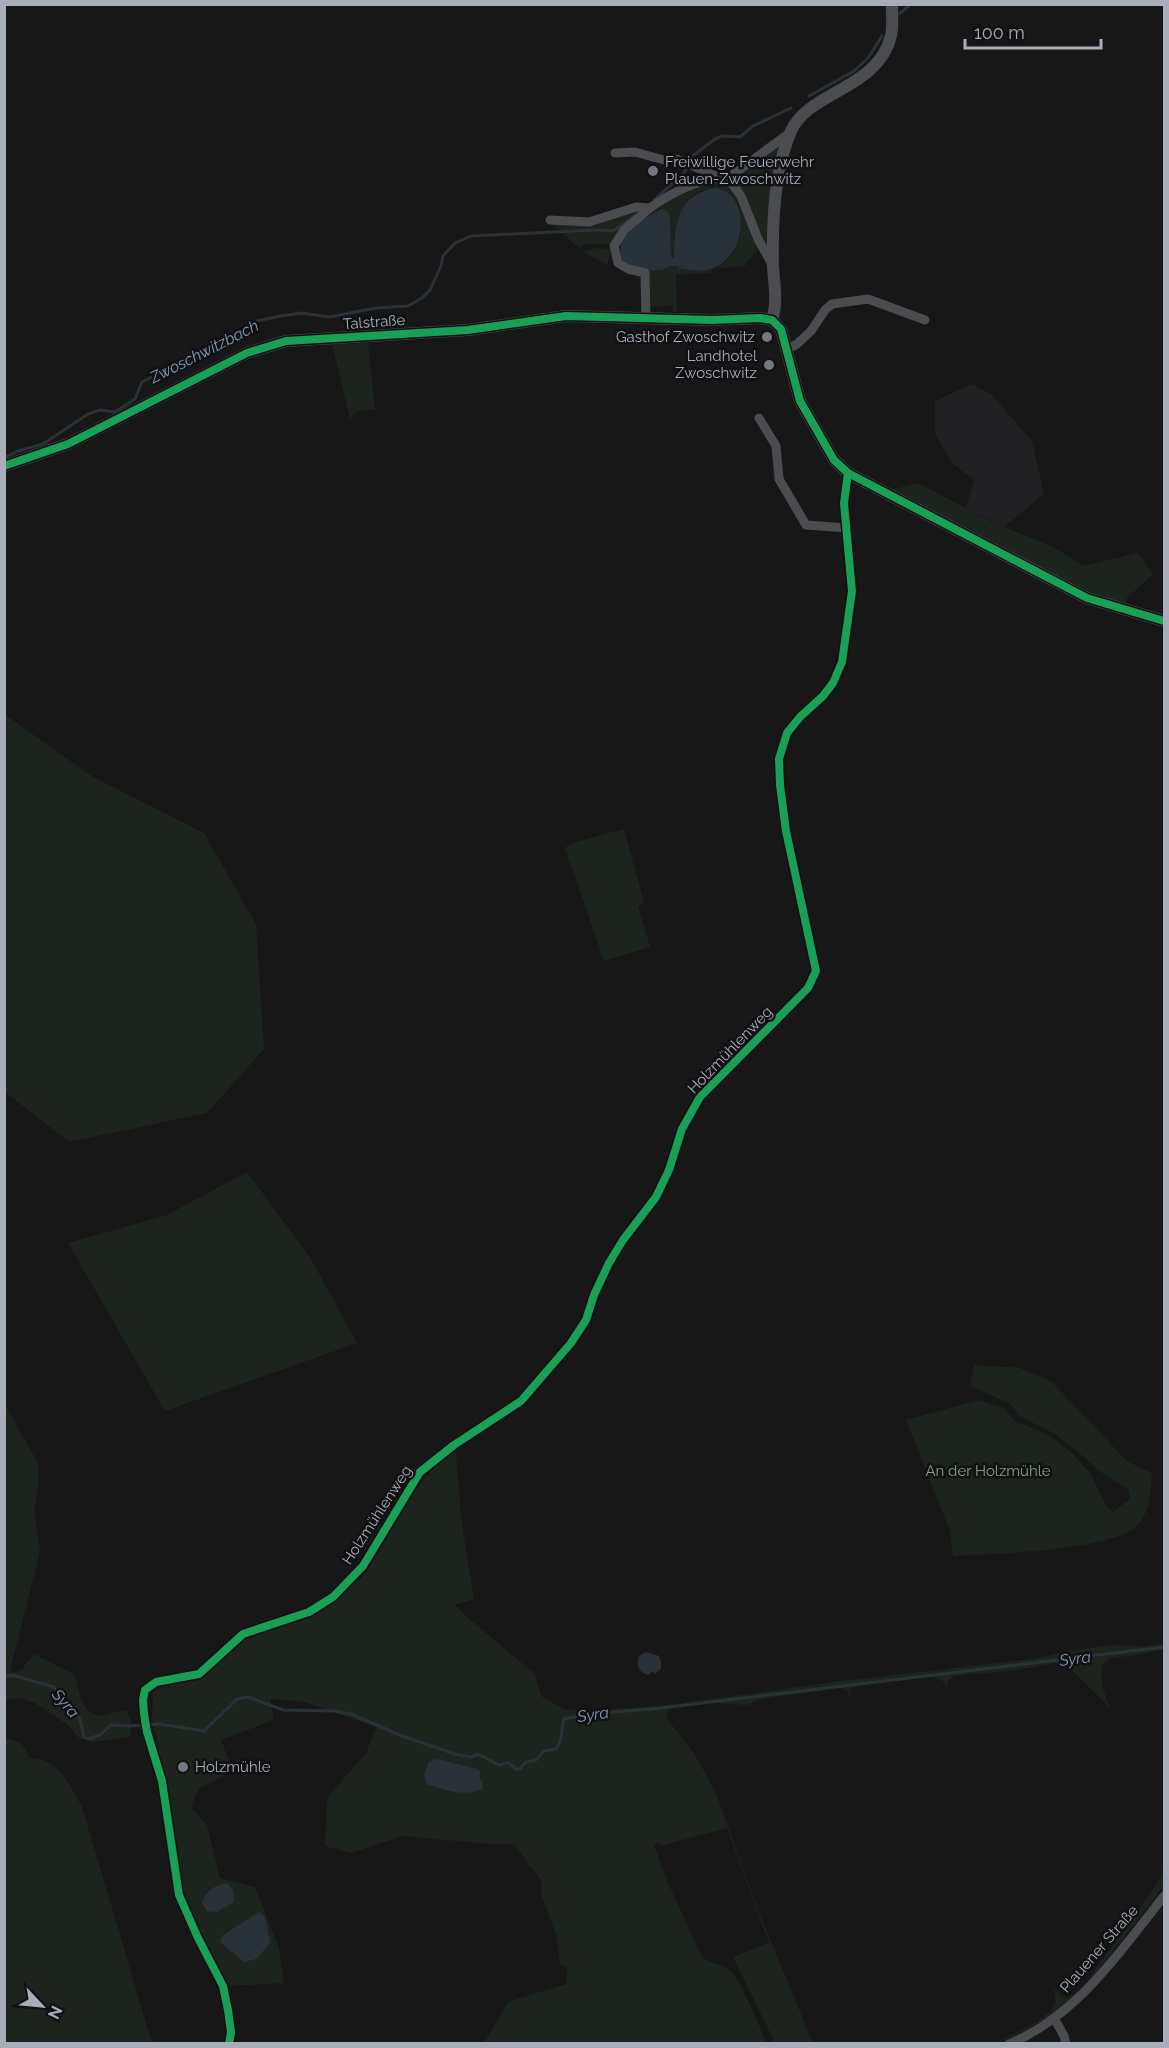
<svg xmlns="http://www.w3.org/2000/svg" width="1169" height="2048" font-family="Raleway,sans-serif">
<rect width="100%" height="100%" fill="#171717"/>
<polygon fill="#212123" points="971,384 992,395 1032,441 1044,494 1004,527 966,508 974,480 951,462 935,433 935,401"/>
<g fill="#1d241e">
<polygon points="777,147 779,150 767,248 740,188 738,183 740,173"/>
<path d="M724 181 736 190 759 248C755 255 749 258 745 266L713 269 710 273 676 275 677 312H673V306L648 307 647 269 659 271 669 266H678L693 272 721 265 730 257 741 234 722 189C679 184 675 226 674 258H671L670 218 662 209 648 215C670 198 696 184 724 181Z"/>
<polygon points="638,210 640,212 612,244 585,244 579,248 554,225"/>
<polygon points="596,248 611,249 607,265 583,252"/>
<path d="M368 343 375 410C364 410 357 409 350 419L332 344Z"/>
<polygon points="918,483 992,522 1053,547 1084,566 1138,553 1153,574 1127,598 1124,611 886,491"/>
<polygon points="4,714 93,777 204,833 256,924 264,1049 207,1113 69,1142 5,1092"/>
<polygon points="624,829 644,903 638,906 650,947 604,961 565,848 572,843"/>
<polygon points="247,1172 310,1257 357,1343 165,1411 68,1243 167,1215"/>
<path d="M974 1365 1020 1368 1051 1381 1128 1462 1152 1473C1150 1492 1151 1510 1138 1525 1114 1551 990 1554 953 1556L950 1531 906 1420 979 1400 1004 1408 1015 1421 1048 1435 1071 1452 1091 1474 1105 1504 1113 1512 1130 1499 1129 1490 1099 1471 1076 1450 1055 1434 1020 1416 1009 1403 970 1386Z"/>
<path d="M4 1403 38 1463V1487L34 1511 40 1551 10 1670 13 1673 22 1669 34 1654 74 1674C81 1691 79 1719 107 1715 114 1713 118 1710 126 1711 132 1720 133 1727 129 1737L93 1742 79 1738 68 1725 35 1703 19 1698 5 1700Z"/>
<path d="M456 1451 461 1517 474 1599 455 1605 467 1617 535 1674 541 1696 564 1709 592 1711 666 1705 835 1682 1039 1658 1073 1650 1111 1645 1147 1646 1164 1643V1650L1109 1659 1102 1666C1100 1681 1104 1693 1110 1708L1077 1675 1065 1666 1056 1663 1016 1670 954 1676C943 1682 947 1688 950 1698L943 1681 933 1677 856 1686 850 1689 852 1702 847 1691 842 1688 761 1699 748 1705 712 1703 670 1708 666 1714 668 1720 694 1753 716 1793 758 1910 813 2043H775L733 1957 769 1943 727 1828 660 1846 659 1843 654 1845 668 1883 702 1957C710 1965 723 1963 731 1971 741 1982 761 2028 766 2043H484L508 2002 566 1984 567 1968 560 1964 556 1935 541 1893C545 1877 535 1875 528 1864 523 1856 520 1850 513 1844H490L403 1836 350 1853 325 1846 327 1798 366 1753 376 1727 305 1702 270 1699 274 1720 221 1740 233 1771 198 1789 191 1807 207 1825 220 1878 255 1887 279 1948 284 1983 223 1986 179 1895 162 1767 152 1718 153 1692 173 1680 200 1678 250 1632 269 1631 319 1611 359 1580 368 1570 405 1505 426 1477 442 1460Z"/>
<path d="M5 1738C19 1740 24 1746 30 1758 60 1759 69 1784 82 1807L152 2043H5Z"/>
<path d="M1164 1862V1886L1083 1989 1058 2011 1039 2022 1015 2036 992 2044C1008 2036 1050 2020 1055 2003 1056 1998 1055 1993 1054 1988 1065 2003 1071 1998 1083 1987L1160 1879Z"/>
</g>
<g fill="#2a3239">
<path d="M715 188C758 193 748 288 679 268L678 266H669C659 275 641 268 628 267 604 242 641 219 662 209L668 212 670 218 671 257 674 258C675 225 676 195 715 188Z"/>
<path d="M646 1652 659 1656 661 1661V1668L655 1674 652 1672 648 1675C638 1672 636 1665 639 1656Z"/>
<path d="M437 1759 477 1769 480 1772V1779L483 1783 482 1789C464 1797 445 1790 427 1784L424 1775 429 1762Z"/>
<path d="M227 1883 233 1890 234 1902 217 1912 207 1911 202 1903C204 1891 216 1885 227 1883Z"/>
<polygon points="259,1912 265,1917 270,1943 256,1959 244,1962 220,1942 223,1935"/>
</g>
<g fill="none" stroke-linecap="round" stroke-linejoin="round">
<g stroke="#2a3239" stroke-width="3">
<polyline points="899,14 911,4"/>
<polyline points="809,96 854,71 868,58 882,36"/>
<polyline points="654,200 684,173 694,155 715,139 722,136 740,137 753,126 791,108"/>
<polyline points="4,458 18,451 43,444 88,414 100,410 115,412 135,399 142,382 245,332 257,321 280,316 302,313 329,317 376,308 408,306 422,298 430,290 441,266 443,256 455,243 471,236 594,230 613,231 634,216"/>
<path d="M4 1677 12 1675 54 1687 61 1701 74 1710 80 1719 84 1737 88 1739 100 1735 111 1725 130 1726 160 1724 204 1731 237 1699 248 1697 283 1710 334 1711 351 1714 402 1736 458 1755 471 1757 478 1754 499 1765 509 1763 516 1769H520L526 1762 536 1760 544 1751 556 1749C564 1739 560 1730 564 1719L590 1714 662 1708 1164 1647"/>
</g>
<g stroke="#4b4c50" stroke-width="9">
<polyline points="615,153 635,152 664,160 677,159 718,177"/>
<polyline points="728,178 741,196 758,239 773,266"/>
<path d="M550 220 589 222 636 207 650 208C669 194 705 175 728 178L791 132"/>
<polyline points="646,318 645,273 628,269 618,263 614,246 624,230 650,208"/>
<polyline points="786,350 797,344 811,331 825,310 832,304 868,299 925,320"/>
<polyline points="759,418 776,446 779,479 806,525 847,528"/>
<polyline points="1054,2018 1064,2036 1066,2044"/>
<polyline points="229,2044 231,2032 228,2010 223,1986 198,1938 179,1895 162,1781 147,1732 144,1714 143,1700 145,1690 156,1682 199,1674 243,1634 309,1612 333,1597 363,1566 420,1472 454,1445 521,1401 571,1343 586,1320 594,1295 609,1263 623,1240 656,1197 669,1170 682,1129 700,1097 808,988 816,971 786,831 780,785 779,759 787,733 800,717 823,696 833,683 842,662 852,591 844,503 848,473"/>
<path d="M1009 2044C1077 2016 1120 1952 1164 1896"/>
</g>
<g stroke="#4b4c50" stroke-width="12">
<path d="M772 320C778 302 774 285 773 266 772 224 774 170 791 131 809 91 878 89 891 36 893 27 892 15 892 4"/>
<polyline points="4,466 68,444 247,353 286,341 468,330 566,316 712,320 760,318 772,320 781,329 800,401 834,460 848,473 1087,598 1164,621"/>
</g>
<g stroke="#111113" stroke-width="11">
<g id="cycleway">
<polyline points="4,466 68,444 247,353 286,341 468,330 566,316 712,320 760,318 772,320 781,329 800,401 834,460 848,473 1087,598 1164,621"/>
<polyline points="229,2044 231,2032 228,2010 223,1986 198,1938 179,1895 162,1781 147,1732 144,1714 143,1700 145,1690 156,1682 199,1674 243,1634 309,1612 333,1597 363,1566 420,1472 454,1445 521,1401 571,1343 586,1320 594,1295 609,1263 623,1240 656,1197 669,1170 682,1129 700,1097 808,988 816,971 786,831 780,785 779,759 787,733 800,717 823,696 833,683 842,662 852,591 844,503 848,473"/>
</g>
</g>
<use href="#cycleway" stroke="#1a9f57" stroke-width="8"/>
</g>
<g fill="#757880" stroke="#111113" stroke-width="2">
<circle cx="653" cy="171" r="6"/>
<circle cx="767" cy="337" r="6"/>
<circle cx="769" cy="365" r="6"/>
<circle cx="183" cy="1767" r="6"/>
</g>
<g text-anchor="middle" stroke-width="5" stroke-linejoin="round" paint-order="stroke">
<g font-size="15" fill="#a8adb8" stroke="#111113" text-anchor="start">
<text x="665" y="167">Freiwillige Feuerwehr<tspan x="665" dy="17">Plauen-Zwoschwitz</tspan></text>
<text x="755" y="342" text-anchor="end">Gasthof Zwoschwitz</text>
<text x="757" y="361" text-anchor="end">Landhotel<tspan x="757" dy="17">Zwoschwitz</tspan></text>
<text x="195" y="1772">Holzmühle</text>
</g>
<g font-size="15" fill="#a8adb8" stroke="#111113">
<text transform="translate(374 322) rotate(-4)" y="5">Talstraße</text>
<text transform="translate(730 1050) rotate(-46)" y="5">Holzmühlenweg</text>
<text transform="translate(377 1515) rotate(-57)" y="5">Holzmühlenweg</text>
<text transform="translate(1099 1949) rotate(-49)" y="5">Plauener Straße</text>
</g>
<g font-size="15" fill="#7fa381" stroke="#111113">
<text x="988" y="1476">An der Holzmühle</text>
</g>
<g font-size="16" font-style="italic" fill="#7f9bb3" stroke="#111113">
<text transform="translate(204 351) rotate(-27)" y="6">Zwoschwitzbach</text>
<text transform="translate(1075 1658) rotate(-7)" y="6">Syra</text>
<text transform="translate(66 1703) rotate(49)" y="6">Syra</text>
<text transform="translate(593 1714) rotate(-8)" y="6">Syra</text>
</g>
</g>
<rect width="1169" height="2048" fill="none" stroke="#a8adb8" stroke-width="12"/>
<g transform="translate(42 2006) rotate(116)" stroke="#111113" stroke-width="4.5" paint-order="stroke">
<path d="M0-4.5L10 22L0 15L-10 22Z" fill="#a8adb8"/>
<text y="-9" font-size="16" font-weight="bold" text-anchor="middle" fill="#a8adb8">N</text>
</g>
<path d="M965 39v9h136v-9" fill="none" stroke="#a8adb8" stroke-width="3"/>
<text x="974" y="39" font-size="18" fill="#a8adb8" stroke="#111113" stroke-width="4.5" paint-order="stroke">100 m</text>
</svg>
